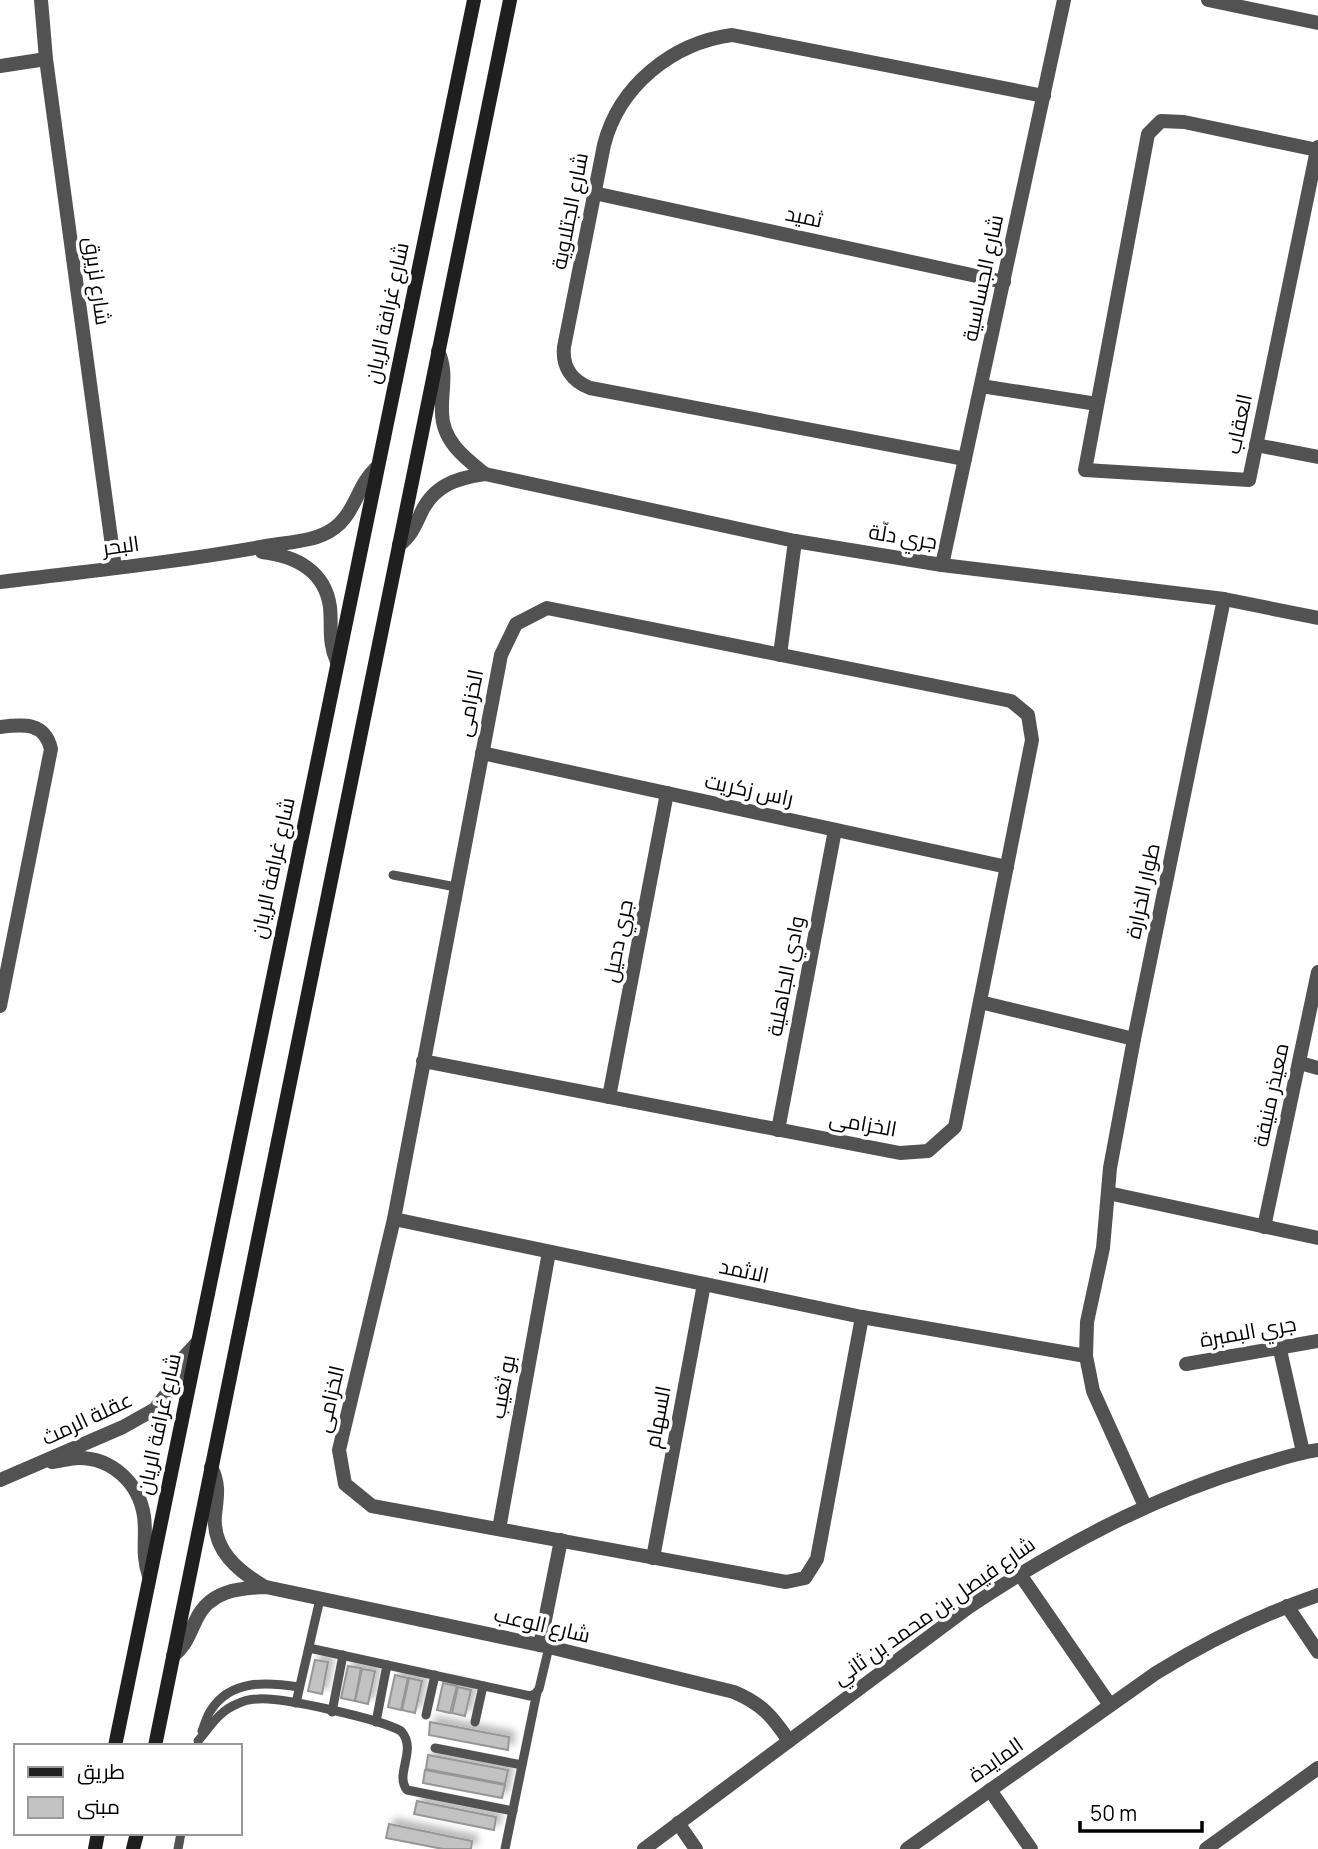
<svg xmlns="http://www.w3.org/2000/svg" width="1318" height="1849" font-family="Manrope,Cairo,sans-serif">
<defs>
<filter id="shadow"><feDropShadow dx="5.5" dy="-5.5" stdDeviation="3.5" flood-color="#0004"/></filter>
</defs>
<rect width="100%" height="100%" fill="#fff"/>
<g fill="#c2c2c2" stroke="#969696" stroke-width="2" filter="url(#shadow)">
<polygon points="315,1660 328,1662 322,1694 308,1691"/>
<polygon points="348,1666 361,1668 355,1701 341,1698"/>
<polygon points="362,1669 375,1671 368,1704 355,1701"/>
<polygon points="395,1675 408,1678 401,1710 388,1707"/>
<polygon points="409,1678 422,1681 415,1713 402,1710"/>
<polygon points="443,1683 457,1686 450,1713 437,1710"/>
<polygon points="458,1687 471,1690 465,1716 452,1713"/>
<polygon points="430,1722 509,1737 508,1750 429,1735"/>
<polygon points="428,1755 508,1770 505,1784 426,1769"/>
<polygon points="425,1770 505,1785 502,1798 423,1783"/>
<polygon points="417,1801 496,1817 494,1830 414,1814"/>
<polygon points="389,1824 472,1841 471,1849 443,1849 386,1838"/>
</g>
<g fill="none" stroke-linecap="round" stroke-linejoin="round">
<g stroke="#525252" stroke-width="9">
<polyline points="393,875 456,887"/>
<polyline points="309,1648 530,1696 535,1694 539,1689 549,1647"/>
<polyline points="296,1703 320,1599"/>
<polyline points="332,1712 343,1655"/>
<polyline points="426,1715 435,1675"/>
<polyline points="376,1722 387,1665"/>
<polyline points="475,1722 483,1686"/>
<path d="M202 1731C205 1724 207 1715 211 1710 231 1679 268 1682 299 1687"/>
<path d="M198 1741C210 1727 219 1711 237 1704 243 1701 251 1699 258 1699 282 1697 380 1719 401 1731 418 1750 394 1774 407 1790L513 1811"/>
<polyline points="435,1748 522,1765"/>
<polyline points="178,1849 181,1833"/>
<polyline points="505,1849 537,1692"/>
</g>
<g stroke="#525252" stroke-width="14">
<polyline points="41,0 46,59 115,568"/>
<polyline points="1208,0 1318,23"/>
<polyline points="0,66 46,59"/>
<polyline points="1317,150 1184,122 1161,121 1148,134 1085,470 1249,480 1317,150 1318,147"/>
<polyline points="594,193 1004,282"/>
<path d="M438 351C448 373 441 390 442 412 442 441 465 458 485 474"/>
<polyline points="981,386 1097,404"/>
<polyline points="1256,445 1318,457"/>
<path d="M965 459 590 388C572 381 562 367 564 347L604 145C619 86 672 43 732 35L1044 96"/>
<path d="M399 545C411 536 415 526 421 513 434 485 457 478 485 474L795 541 942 565 1224 599 1318 618"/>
<path d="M262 552C295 556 325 570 330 607 332 629 328 641 337 662"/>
<polyline points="942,565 1064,0"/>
<path d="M0 582C89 571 178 562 266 546 288 542 315 542 333 529 355 514 357 486 376 468"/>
<polyline points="780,655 795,541"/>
<path d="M0 727C23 724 45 722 51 749L0 1006"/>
<polyline points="482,753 1007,867"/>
<polyline points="980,1002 1134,1039"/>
<polyline points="423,1061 900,1153 928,1151 955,1127 1032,740 1028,715 1011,701 547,608 516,624 501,655 394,1219 339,1450 345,1484 372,1506 786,1582 805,1578 817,1559 862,1317"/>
<polyline points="1300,1063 1318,1068"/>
<polyline points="609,1097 667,793"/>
<polyline points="778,1130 835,830"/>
<polyline points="1108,1193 1318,1238"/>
<polyline points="394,1219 862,1317 1086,1356"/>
<polyline points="1264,1227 1318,972"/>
<polyline points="1280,1350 1303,1452"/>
<polyline points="1186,1364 1318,1341"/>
<path d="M52 1462C61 1461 70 1458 79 1458 112 1458 139 1483 144 1516 147 1538 141 1552 149 1576"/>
<path d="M211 1467C220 1484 217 1497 215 1515 212 1550 238 1571 265 1587"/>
<polyline points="0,1480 123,1427 155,1409 174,1384 184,1357 197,1343"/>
<polyline points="1145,1506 1093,1391 1086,1356 1087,1322 1103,1248 1110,1168 1134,1039 1224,599"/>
<polyline points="499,1529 549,1252"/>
<polyline points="653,1558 704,1284"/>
<polyline points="1019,1573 1110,1705"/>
<polyline points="1287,1606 1318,1652"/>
<polyline points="540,1645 561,1540"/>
<path d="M173 1656C186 1646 189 1634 196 1620 209 1591 238 1588 266 1587L549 1647 734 1692C762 1704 772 1716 789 1741"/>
<polyline points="990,1790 1031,1849"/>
<polyline points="678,1823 696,1849"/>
<path d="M907 1849 1156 1673C1208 1641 1260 1615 1318 1595"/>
<polyline points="1206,1849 1318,1768"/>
</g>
<path stroke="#525252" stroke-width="14" d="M644 1849 969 1607C1059 1547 1152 1497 1256 1466 1277 1460 1297 1453 1318 1450"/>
<g stroke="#1f1f1f" stroke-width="14">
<polyline points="115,1746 474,0"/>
<polyline points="155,1746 510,0"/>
<polyline points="95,1849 98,1833"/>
<polyline points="133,1849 137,1833"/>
</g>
</g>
<g text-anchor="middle" stroke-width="7" stroke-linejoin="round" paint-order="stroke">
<g font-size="21" fill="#000" stroke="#fff">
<text transform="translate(570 211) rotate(-79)" y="7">شارع الجتلاوية</text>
<text transform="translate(804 217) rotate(12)" y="7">ثميد</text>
<text transform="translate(983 278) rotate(-78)" y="7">شارع الجساسية</text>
<text transform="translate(97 281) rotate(82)" y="7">شارع لزيرق</text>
<text transform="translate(387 313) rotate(-78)" y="7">شارع غرافة الريان</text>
<text transform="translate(1239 424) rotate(-78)" y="7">العقاب</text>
<text transform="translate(903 537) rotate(9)" y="7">جري دلّة</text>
<text transform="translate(121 546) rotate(-8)" y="7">البحر</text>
<text transform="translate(470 703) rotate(-79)" y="7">الخزامى</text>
<text transform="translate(749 790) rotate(12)" y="7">راس زكريت</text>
<text transform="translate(273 868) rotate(-78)" y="7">شارع غرافة الريان</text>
<text transform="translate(1143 891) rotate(-78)" y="7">طوار الخرارة</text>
<text transform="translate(618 941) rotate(-79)" y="7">جري دحيل</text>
<text transform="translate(786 976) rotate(-79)" y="7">وادي الجاهلية</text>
<text transform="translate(1271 1095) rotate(-78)" y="7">معيذر منيفة</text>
<text transform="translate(863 1124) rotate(10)" y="7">الخزامى</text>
<text transform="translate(744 1271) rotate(12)" y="7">الاثمد</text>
<text transform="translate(1248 1332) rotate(-10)" y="7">جري البمبرة</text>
<text transform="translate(503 1387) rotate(-80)" y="7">بو ثغيب</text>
<text transform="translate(330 1399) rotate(-77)" y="7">الخزامى</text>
<text transform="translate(658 1417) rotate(-79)" y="7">السهام</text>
<text transform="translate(87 1419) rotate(-25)" y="7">عقلة الرمث</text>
<text transform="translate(159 1424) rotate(-78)" y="7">شارع غرافة الريان</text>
<text transform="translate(934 1611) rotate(-35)" y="7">شارع فيصل بن محمد بن ثاني</text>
<text transform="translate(542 1625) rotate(13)" y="7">شارع الوعب</text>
<text transform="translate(996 1760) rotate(-35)" y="7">المايدة</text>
</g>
</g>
<rect x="14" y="1744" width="228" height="91" fill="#ffffff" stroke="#999999" stroke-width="2"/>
<rect x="28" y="1767" width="35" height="10" fill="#1f1f1f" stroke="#999999" stroke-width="2"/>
<text x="77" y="1779" font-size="21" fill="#000000">طريق</text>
<rect x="28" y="1797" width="35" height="21" fill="#c2c2c2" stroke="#999999" stroke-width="2"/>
<text x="77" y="1814" font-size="21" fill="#000000">مبنى</text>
<path d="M1080 1821v10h122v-10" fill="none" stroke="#000000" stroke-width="3.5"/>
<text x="1090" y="1821" font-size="21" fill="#000000" stroke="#ffffff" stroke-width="5" paint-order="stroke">50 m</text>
</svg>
